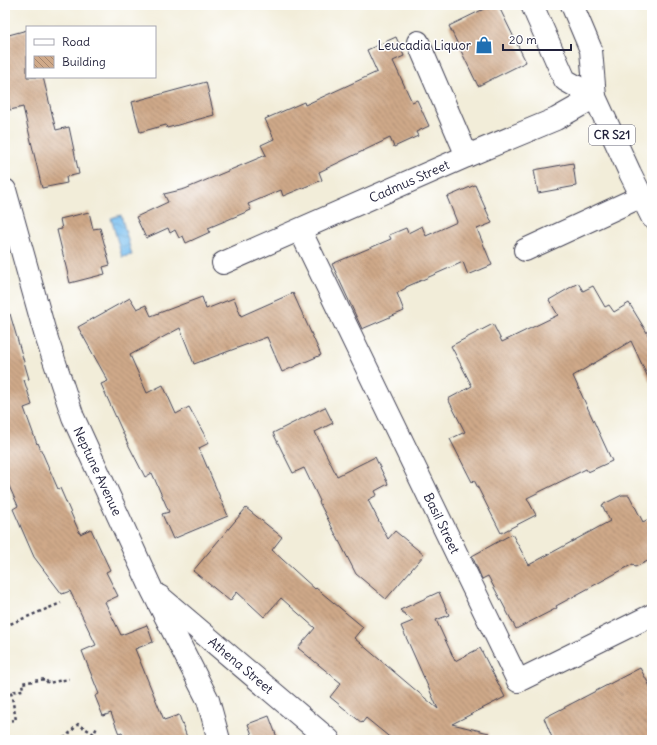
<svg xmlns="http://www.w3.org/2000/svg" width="657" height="745" font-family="Delius,sans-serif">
<defs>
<pattern id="water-waves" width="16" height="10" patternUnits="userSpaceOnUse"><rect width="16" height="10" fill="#77beef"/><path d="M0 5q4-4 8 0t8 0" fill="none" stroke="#619ac3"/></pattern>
<pattern id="building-back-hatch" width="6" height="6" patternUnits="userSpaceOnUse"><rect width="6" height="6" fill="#cfa989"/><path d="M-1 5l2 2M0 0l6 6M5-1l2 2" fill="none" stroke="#a88971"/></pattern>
</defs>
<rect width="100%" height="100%" fill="#fff"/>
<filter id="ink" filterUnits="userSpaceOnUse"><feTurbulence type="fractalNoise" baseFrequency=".025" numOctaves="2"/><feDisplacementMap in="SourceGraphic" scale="8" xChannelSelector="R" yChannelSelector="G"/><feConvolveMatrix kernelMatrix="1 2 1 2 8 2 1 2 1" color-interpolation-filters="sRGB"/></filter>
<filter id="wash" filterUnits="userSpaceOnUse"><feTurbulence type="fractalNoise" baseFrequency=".012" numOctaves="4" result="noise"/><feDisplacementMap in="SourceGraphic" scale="16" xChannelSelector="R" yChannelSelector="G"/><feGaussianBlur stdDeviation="0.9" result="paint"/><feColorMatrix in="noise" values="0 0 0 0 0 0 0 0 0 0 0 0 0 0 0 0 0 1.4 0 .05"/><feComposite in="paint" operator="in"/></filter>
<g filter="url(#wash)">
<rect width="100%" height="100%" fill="#f2edd9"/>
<polygon fill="url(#water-waves)" stroke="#4c7095" points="121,215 132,255 122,257 111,218"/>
<g id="blocks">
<g fill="url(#building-back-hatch)">
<polygon points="492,5 498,5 526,62 478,86 449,26"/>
<polygon points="27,30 27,77 43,77 56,130 69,127 79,174 66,177 67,183 42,188 23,107 10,110 5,90 5,36"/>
<polygon points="396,37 404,56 393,61 412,102 417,100 429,126 416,132 418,136 394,147 390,138 319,172 322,180 283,196 281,190 248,204 251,210 208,228 210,232 186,243 183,236 179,238 175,230 170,233 168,228 146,238 136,217 168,202 164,194 185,189 266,155 261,145 274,139 265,119 304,102 305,105 377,72 367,50"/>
<polygon points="206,82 214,115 167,128 166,125 140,132 132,102"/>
<polygon points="573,163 576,186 538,193 534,170"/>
<polygon points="475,185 492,223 477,229 492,265 468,275 463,262 406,287 406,288 397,293 404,311 362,329 332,264 391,239 389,235 406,228 408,233 422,226 426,236 457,222 447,197"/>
<polygon points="89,212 93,229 100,228 110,265 103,267 105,274 70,283 57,230 62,229 60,219"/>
<polygon points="578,283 583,291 593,286 605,307 609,305 614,312 629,303 652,341 652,386 631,341 573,376 612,461 588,472 586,469 527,498 536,515 501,533 474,480 472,482 450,439 465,432 448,399 472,386 451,346 493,324 502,342 558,315 549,300"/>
<polygon points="293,293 321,355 282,372 267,337 194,364 180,328 130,355 147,393 163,385 176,414 189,407 209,443 199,448 228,516 173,539 162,514 169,512 152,473 145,477 128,444 101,384 108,381 78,327 130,298 137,309 146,305 151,316 202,297 206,309 234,298 241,316"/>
<polygon points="10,314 29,379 24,380 32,405 24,408 37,444 38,443 58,489 60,488 80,534 91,529 110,570 106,572 118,596 105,602 121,635 147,625 153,642 135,649 164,720 179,715 188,740 125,740 122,733 119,734 111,713 103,716 95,696 99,694 82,651 96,645 70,591 62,594 34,557 13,509 18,506 5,477 5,315"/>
<polygon points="325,407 333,423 315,432 337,476 375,457 388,484 375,491 377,495 368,500 388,539 395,531 424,555 386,599 356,574 319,502 320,501 304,468 293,473 273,433"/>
<polygon points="622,495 629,495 643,522 652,517 652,559 635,567 633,564 556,606 557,608 516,629 488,576 482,579 472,556 512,534 529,565 610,521 602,505"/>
<polygon points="246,508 282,537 272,550 315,589 316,588 363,627 354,638 438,709 401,626 413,621 400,610 439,592 449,615 436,620 455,661 480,648 505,697 452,724 489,733 488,740 393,740 366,718 362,723 330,697 341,683 298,648 315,628 281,598 264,617 237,592 230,601 193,571"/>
<polygon points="640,668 652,690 652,740 553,740 544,718"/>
<polygon points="269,716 278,740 254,740 248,724"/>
</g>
</g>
</g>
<g filter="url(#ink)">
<use href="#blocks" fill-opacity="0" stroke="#414053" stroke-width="1"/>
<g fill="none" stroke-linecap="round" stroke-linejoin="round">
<g stroke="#414053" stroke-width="24">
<g id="minor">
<polyline points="418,42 467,156"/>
<polyline points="5,190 45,333 73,417 152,590 208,700 219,740"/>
<polyline points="300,230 518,681 652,615"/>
<polyline points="525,250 642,196"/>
<polyline points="223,263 467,156 556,119 595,97"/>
<polyline points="159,596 329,740"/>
</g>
</g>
<g stroke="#414053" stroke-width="24">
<g id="major">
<polyline points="532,5 565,80 595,97"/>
<polyline points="572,5 591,50 595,97 630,173 652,217"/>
</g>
</g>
<g stroke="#414053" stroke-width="2.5" stroke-dasharray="3 3" stroke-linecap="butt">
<polyline points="5,626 61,603"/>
<polyline points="5,721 16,720 11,692 23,690 22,683 45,679 48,683 69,679"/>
<polyline points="58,740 66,737 78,724 94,734 97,727"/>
</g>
<use href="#minor" stroke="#fff" stroke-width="22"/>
<use href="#major" stroke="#fff" stroke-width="22"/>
</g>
</g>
<defs>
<g id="shop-bare" transform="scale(1.38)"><path d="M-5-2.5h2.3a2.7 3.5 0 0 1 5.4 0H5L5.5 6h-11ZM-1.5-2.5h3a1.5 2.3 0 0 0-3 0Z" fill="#1f6fb2" stroke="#fff" stroke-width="2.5" paint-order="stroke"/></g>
</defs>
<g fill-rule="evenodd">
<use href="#shop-bare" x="484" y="45"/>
</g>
<g text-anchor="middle" stroke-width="3" stroke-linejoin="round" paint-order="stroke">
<rect fill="#fff" stroke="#646476" stroke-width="1" x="589" y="125" width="46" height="20" rx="3"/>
<g font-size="12" font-weight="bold" fill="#22223b">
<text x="612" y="139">CR S21</text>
</g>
<g font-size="13" fill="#22223b" stroke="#fff" text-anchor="end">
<text x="471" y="50">Leucadia Liquor</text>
</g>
<g font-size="13" fill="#22223b" stroke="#fff">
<text transform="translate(409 181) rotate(-24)" y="5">Cadmus Street</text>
<text transform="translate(98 471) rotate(65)" y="5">Neptune Avenue</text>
<text transform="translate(442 523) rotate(64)" y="5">Basil Street</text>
<text transform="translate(241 665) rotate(40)" y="5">Athena Street</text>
</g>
</g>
<rect width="657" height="745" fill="none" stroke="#fff" stroke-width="20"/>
<rect x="26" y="26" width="130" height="52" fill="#ffffff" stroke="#a7a7b1"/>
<rect x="34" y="39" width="20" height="6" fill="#ffffff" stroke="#a7a7b1"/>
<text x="62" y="46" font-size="12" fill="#22223b">Road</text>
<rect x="34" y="56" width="20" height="12" fill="url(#building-back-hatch)" stroke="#a7a7b1"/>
<text x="62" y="66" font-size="12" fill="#22223b">Building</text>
<path d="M503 44v6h68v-6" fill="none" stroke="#22223b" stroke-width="2"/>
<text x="509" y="44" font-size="12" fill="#22223b" stroke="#ffffff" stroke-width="3" paint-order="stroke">20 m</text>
</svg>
